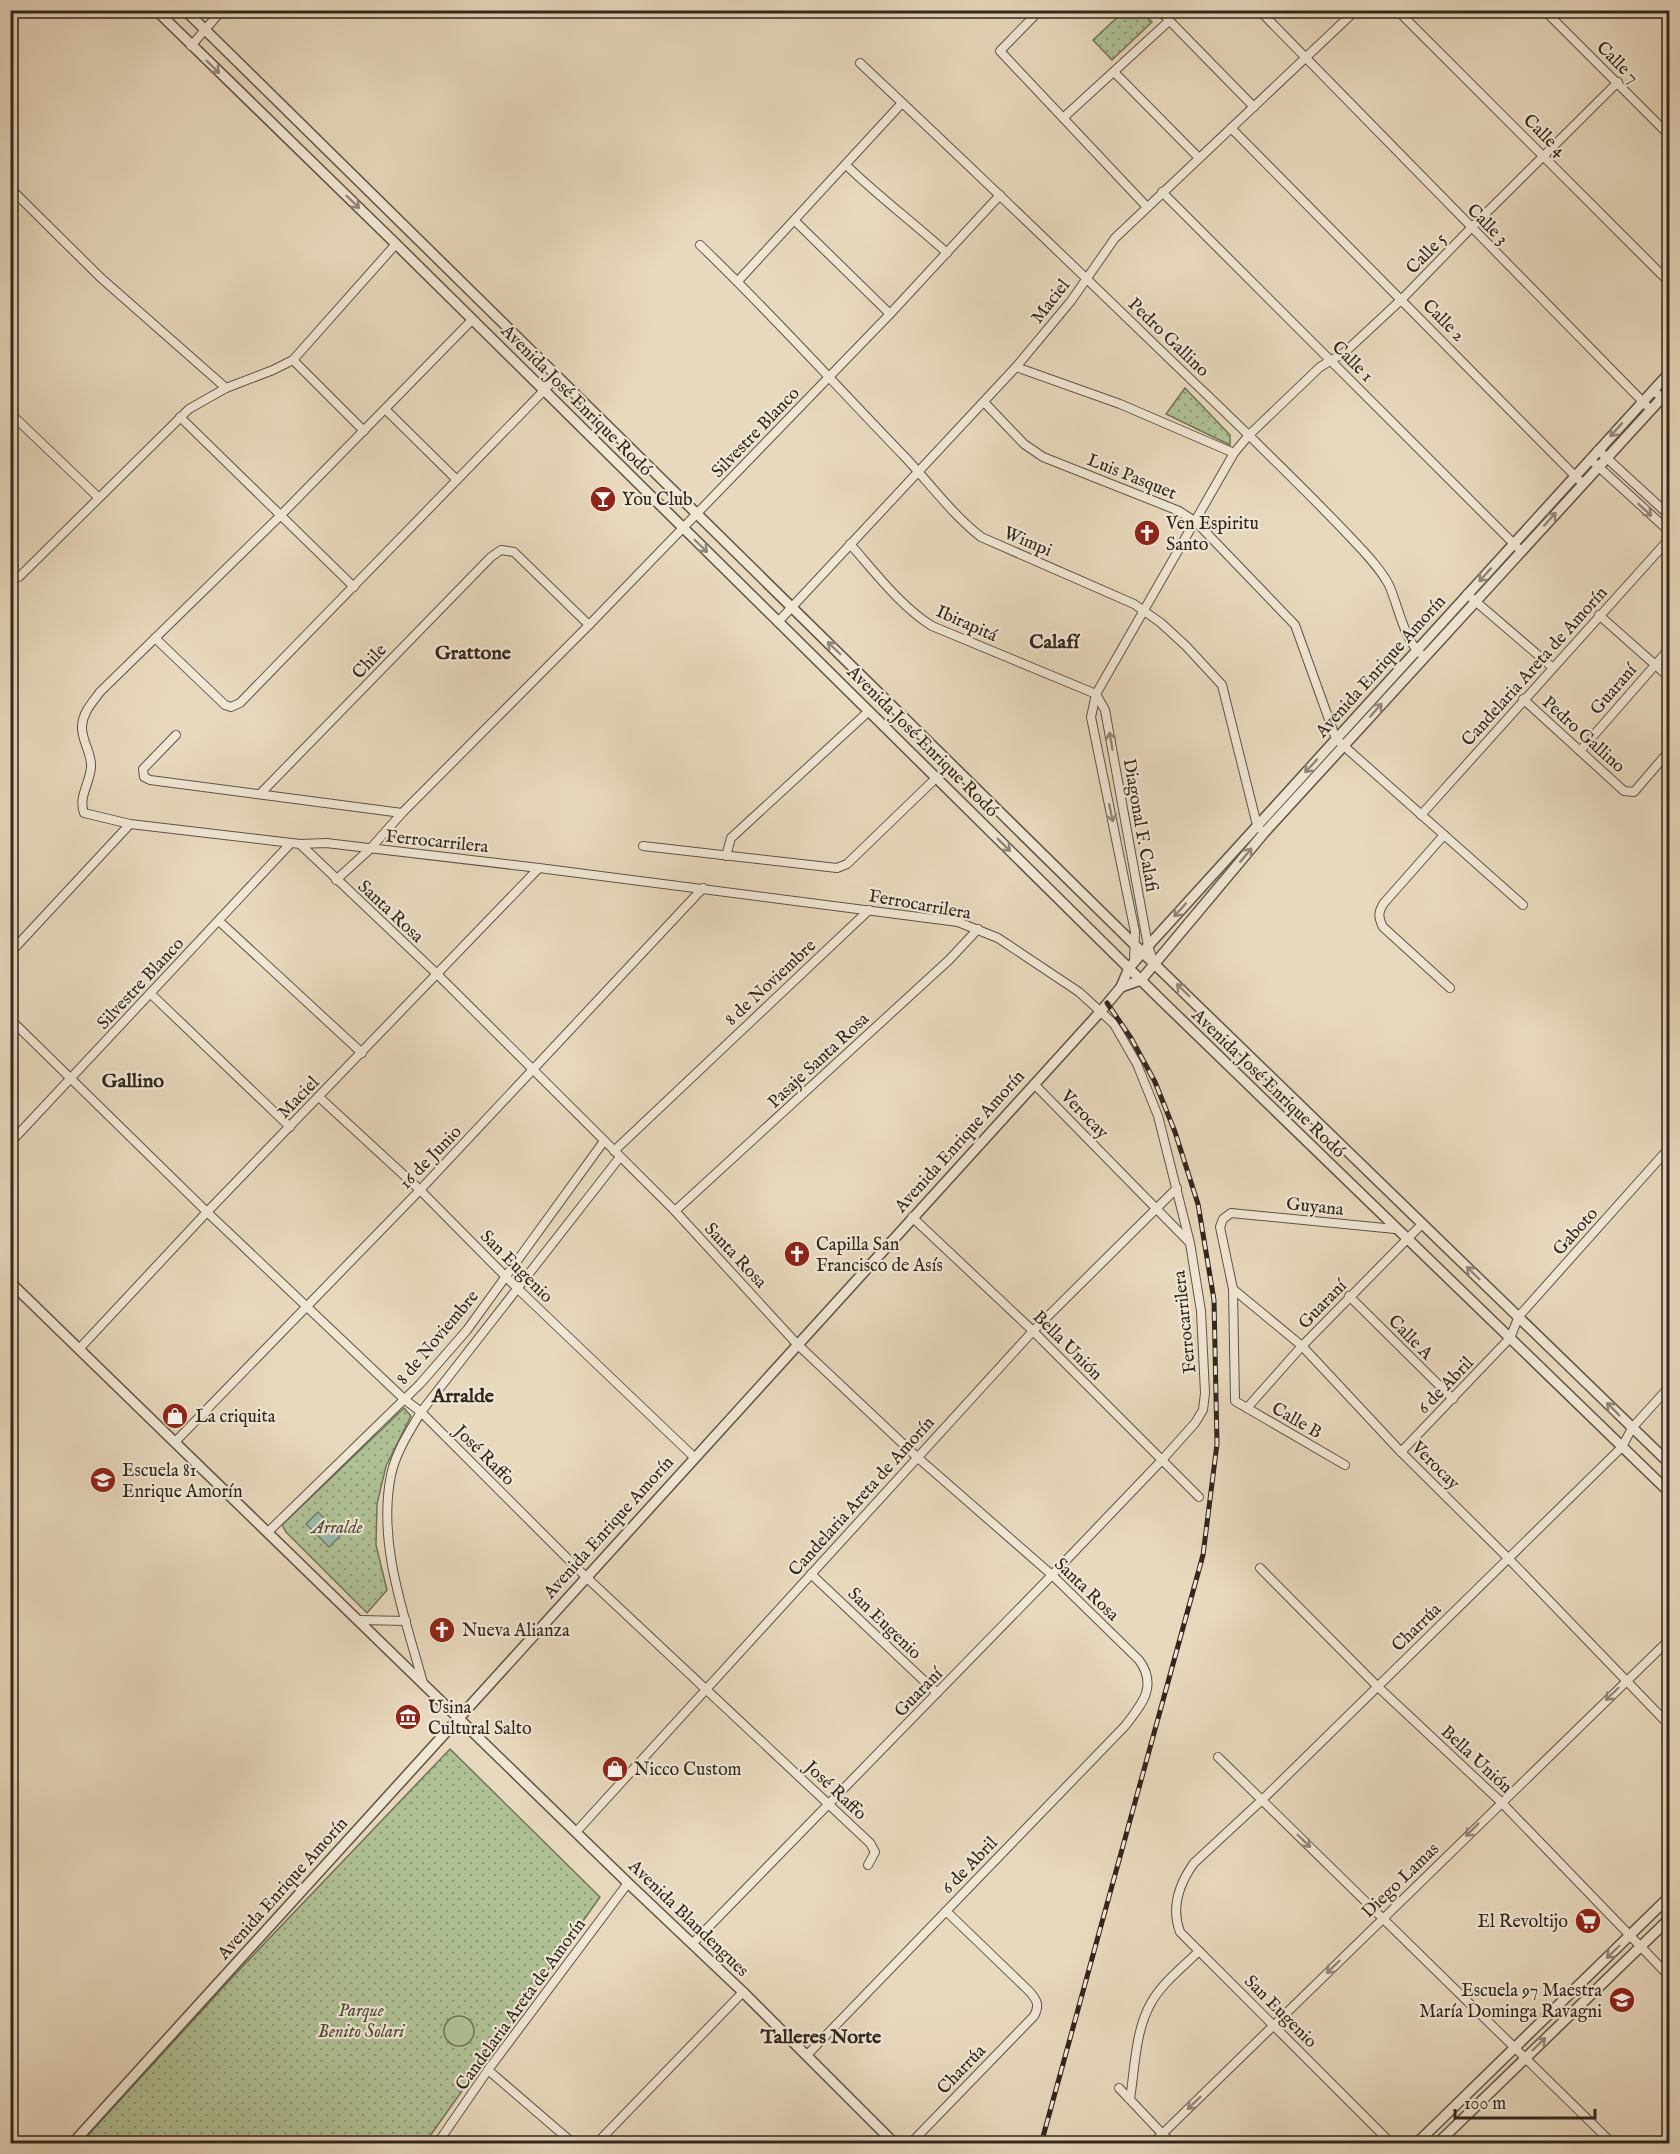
<svg xmlns="http://www.w3.org/2000/svg" width="1680" height="2154" font-family="'IM FELL English',serif">
<defs>
<pattern id="grass-dots" width="8" height="8" patternUnits="userSpaceOnUse" patternTransform="scale(1.5)"><rect width="8" height="8" fill="#b0c095"/><path d="M2 2h.1M6 6h.1" fill="none" stroke="#909c79" stroke-width="1.8" stroke-linecap="round"/></pattern>
</defs>
<rect width="100%" height="100%" fill="#e8d8bd"/>
<filter id="stains"><feTurbulence type="fractalNoise" baseFrequency=".00333" numOctaves="4"/><feColorMatrix values="0 0 0 0 .2 0 0 0 0 .09 0 0 0 0 .02 0 0 0 .5 -.17"/></filter>
<radialGradient id="worn" r=".72"><stop offset=".6" stop-color="#630" stop-opacity="0"/><stop offset="1" stop-color="#630" stop-opacity=".3"/></radialGradient>
<g fill="url(#grass-dots)" stroke="#70745a" stroke-width="1.5">
<polygon points="1124,11 1141,11 1152,22 1112,60 1093,40"/>
<polygon points="1185,388 1230,435 1230,445 1166,414"/>
<polygon points="404,1408 411,1416 386,1466 377,1504 376,1545 387,1590 367,1613 286,1532 282,1525"/>
<polygon points="450,1749 600,1897 425,2143 80,2144 240,1969"/>
</g>
<circle fill="#b0c095" stroke="#70745a" stroke-width="1.5" cx="459" cy="2031" r="15"/>
<polygon fill="#98bbab" stroke="#6f8073" stroke-width="1.5" points="318,1512 341,1535 329,1547 306,1524"/>
<g fill="none" stroke-linecap="round" stroke-linejoin="round">
<g stroke="#5f5346" stroke-width="10">
<g id="minor">
<polyline points="1040,10 1000,51 1147,207"/>
<polyline points="1159,10 1254,107"/>
<polyline points="1259,10 1647,406"/>
<polyline points="1397,10 1670,283"/>
<polyline points="1544,10 1670,136"/>
<polyline points="191,46 222,10"/>
<path d="M860 63C958 155 1055 248 1152 342 1219 407 1288 471 1352 539 1365 553 1380 568 1389 585 1398 605 1404 640 1421 654"/>
<polyline points="1114,72 1199,158"/>
<polyline points="1063,118 1169,21"/>
<polyline points="1231,128 1583,484"/>
<path d="M846 165C878 196 914 223 947 253"/>
<polyline points="10,188 101,278 226,388"/>
<polyline points="1162,192 1521,551"/>
<polyline points="795,221 890,314"/>
<path d="M700 245C771 313 837 387 905 457 930 484 952 514 981 537L1134 604 1161 623 1186 646 1222 685 1257 825 1259 828"/>
<polyline points="738,281 902,103"/>
<path d="M472 320 280 516 100 692C92 703 83 712 82 726 81 740 92 753 91 767 90 783 78 797 84 813L130 824 300 844 437 974 675 1211 797 1344 917 1457 1052 1575 1139 1660C1158 1686 1142 1704 1125 1726L807 2055"/>
<polyline points="293,360 364,431"/>
<polyline points="1016,367 1120,404 1234,453"/>
<polyline points="1653,390 1670,405"/>
<polyline points="984,402 1024,444 1043,457 1179,511 1196,522 1295,625 1336,739 1523,905"/>
<polyline points="385,409 457,480"/>
<polyline points="10,413 98,497"/>
<polyline points="180,417 354,587"/>
<polyline points="1598,450 1670,516"/>
<polyline points="1590,459 1670,532"/>
<path d="M850 544C874 571 901 607 932 626L1096 694"/>
<polyline points="19,577 189,409 226,388 273,370 293,360 396,244"/>
<polyline points="1467,594 1552,667"/>
<polyline points="1599,615 1670,678"/>
<polyline points="778,622 1016,367 1071,301 1115,238 1356,10"/>
<polyline points="155,638 225,705 231,707 240,703 557,377"/>
<polyline points="1096,694 1105,710 1148,946 1154,963"/>
<polyline points="1523,699 1624,791 1634,792 1670,750"/>
<polyline points="176,735 143,769 144,777 150,780 402,813"/>
<polyline points="1580,751 1670,648"/>
<polyline points="260,794 491,557 501,550 514,552 589,625"/>
<polyline points="1421,815 1670,538"/>
<path d="M1444 835 1384 903C1378 912 1378 917 1383 927L1450 988"/>
<polyline points="300,844 326,843 539,868 958,922 998,938 1079,992 1114,1024 1137,1064 1158,1116 1190,1243 1201,1311 1205,1393 1203,1410 1195,1423 1162,1460 1052,1575 693,1943"/>
<polyline points="643,846 837,868 847,864 936,778"/>
<polyline points="726,856 731,838 869,711"/>
<polyline points="336,880 370,849 402,813 589,625 890,314 1000,195"/>
<polyline points="219,921 362,1053"/>
<polyline points="10,953 130,824"/>
<polyline points="1134,962 1135,932 1091,717 1096,694 1234,453 1249,435 1320,367 1345,352 1402,299 1471,228 1618,82"/>
<polyline points="151,994 290,1127"/>
<polyline points="10,1019 207,1212 404,1399 421,1412 585,1576 870,1843 875,1852 868,1865"/>
<polyline points="1034,1084 1189,1242"/>
<polyline points="319,1097 420,1190 517,1288 694,1457"/>
<polyline points="10,1143 290,844"/>
<polyline points="614,1151 869,910"/>
<polyline points="675,1211 949,960 978,929"/>
<polyline points="912,1217 1033,1331 1199,1497"/>
<polyline points="1395,1229 1231,1213 1223,1219 1220,1227 1233,1289 1302,1346 1401,1452 1509,1559 1670,1726"/>
<polyline points="1233,1289 1235,1401 1345,1465"/>
<polyline points="1349,1296 1453,1399"/>
<polyline points="79,1349 207,1212 539,868"/>
<polyline points="1247,1408 1302,1346 1422,1224"/>
<polyline points="175,1442 420,1190 703,888"/>
<polyline points="1401,1452 1510,1338 1519,1316 1670,1147"/>
<polyline points="268,1532 420,1384 467,1330 604,1141"/>
<polyline points="1260,1568 1377,1686 1501,1802 1670,1977"/>
<polyline points="811,1574 937,1693"/>
<polyline points="359,1620 406,1621"/>
<path d="M423 1683C405 1617 377 1544 391 1475 396 1452 409 1432 421 1412L620 1157"/>
<polyline points="1218,1757 1613,2144"/>
<polyline points="576,1832 1033,1331 1177,1188"/>
<polyline points="488,2070 574,2144"/>
<polyline points="1119,2088 1172,2144"/>
<path d="M1130 2099C1135 2068 1135 2031 1151 2003 1162 1983 1183 1967 1199 1951"/>
<polyline points="437,2144 488,2070 628,1883"/>
<polyline points="596,2144 743,1992"/>
<path d="M910 2144 1034 2016C1040 2005 1037 2000 1029 1991L946 1911"/>
<polyline points="1152,2144 1670,1639"/>
<path d="M1392 2144 1180 1932C1171 1908 1179 1884 1194 1863L1262 1800 1622 1447 1632 1428 1670 1386"/>
</g>
</g>
<g stroke="#5f5346" stroke-width="12">
<g id="tertiary">
<polyline points="156,10 396,244 1160,999 1670,1493"/>
<polyline points="185,10 1142,952 1670,1464"/>
<polyline points="1121,987 1141,980 1264,833 1670,389"/>
<polyline points="10,1282 628,1883 743,1992 895,2144"/>
<polyline points="72,2144 1101,1011 1121,987 1129,968 1148,946 1670,372"/>
<polyline points="1416,2144 1670,1896"/>
<polyline points="1437,2144 1670,1918"/>
</g>
</g>
<use href="#minor" stroke="#f0e6d4" stroke-width="8"/>
<use href="#tertiary" stroke="#f0e6d4" stroke-width="9"/>
<g stroke="#31271e" stroke-width="5">
<polyline id="rail" points="1041,2144 1203,1555 1217,1444 1214,1300 1198,1204 1175,1132 1155,1082 1131,1038 1107,1003"/>
</g>
<use href="#rail" stroke="#f0e6d4" stroke-width="3" stroke-dasharray="9" stroke-linecap="butt"/>
</g>
<defs><path id="oneway-shaft" d="M-6 0H5M1.5-3L5.5 0L1.5 3" fill="none" stroke-width="1.6" stroke-linecap="round" stroke-linejoin="round" transform="scale(1.5)"/></defs>
<g stroke="#908679">
<use href="#oneway-shaft" transform="translate(213 67) rotate(44)"/>
<use href="#oneway-shaft" transform="translate(353 202) rotate(44)"/>
<use href="#oneway-shaft" transform="translate(1616 430) rotate(132)"/>
<use href="#oneway-shaft" transform="translate(1645 510) rotate(43)"/>
<use href="#oneway-shaft" transform="translate(1550 519) rotate(-48)"/>
<use href="#oneway-shaft" transform="translate(701 546) rotate(44)"/>
<use href="#oneway-shaft" transform="translate(1485 575) rotate(132)"/>
<use href="#oneway-shaft" transform="translate(834 648) rotate(-136)"/>
<use href="#oneway-shaft" transform="translate(1376 710) rotate(-48)"/>
<use href="#oneway-shaft" transform="translate(1111 741) rotate(-100)"/>
<use href="#oneway-shaft" transform="translate(1311 766) rotate(133)"/>
<use href="#oneway-shaft" transform="translate(1111 813) rotate(78)"/>
<use href="#oneway-shaft" transform="translate(1004 845) rotate(45)"/>
<use href="#oneway-shaft" transform="translate(1246 855) rotate(-50)"/>
<use href="#oneway-shaft" transform="translate(1180 910) rotate(132)"/>
<use href="#oneway-shaft" transform="translate(1183 990) rotate(-136)"/>
<use href="#oneway-shaft" transform="translate(1473 1273) rotate(-136)"/>
<use href="#oneway-shaft" transform="translate(1613 1409) rotate(-135)"/>
<use href="#oneway-shaft" transform="translate(1612 1694) rotate(136)"/>
<use href="#oneway-shaft" transform="translate(1472 1830) rotate(135)"/>
<use href="#oneway-shaft" transform="translate(1304 1841) rotate(44)"/>
<use href="#oneway-shaft" transform="translate(1613 1952) rotate(136)"/>
<use href="#oneway-shaft" transform="translate(1333 1967) rotate(136)"/>
<use href="#oneway-shaft" transform="translate(1539 2044) rotate(-44)"/>
<use href="#oneway-shaft" transform="translate(1194 2103) rotate(136)"/>
</g>
<defs>
<g id="bar-disc" transform="scale(1.35)"><circle r="9.5" fill="#8f2418" stroke="#f0e6d4"/><path d="M-6-5H6L.8 .8V4.5H3.5V6h-7V4.5H-.8V.8Z" fill="#fff"/></g>
<g id="church-disc" transform="scale(1.35)"><circle r="9.5" fill="#8f2418" stroke="#f0e6d4"/><path d="M-1.2-6h2.4v3.5h3.3v2.4h-3.3V6h-2.4V-.1h-3.3v-2.4h3.3Z" fill="#fff"/></g>
<g id="shop-disc" transform="scale(1.35)"><circle r="9.5" fill="#8f2418" stroke="#f0e6d4"/><path d="M-5-2.5h2.3a2.7 3.5 0 0 1 5.4 0H5L5.5 6h-11ZM-1.5-2.5h3a1.5 2.3 0 0 0-3 0Z" fill="#fff"/></g>
<g id="school-disc" transform="scale(1.35)"><circle r="9.5" fill="#8f2418" stroke="#f0e6d4"/><path d="M0-5L7-2L0 1L-7-2ZM-4 1L0 2.5L4 1V4Q0 6-4 4Z" fill="#fff"/></g>
<g id="museum-disc" transform="scale(1.35)"><circle r="9.5" fill="#8f2418" stroke="#f0e6d4"/><path d="M0-6L6-3V-2H-6V-3ZM-5-1h2V3h-2ZM-1-1h2V3h-2ZM3-1h2V3H3ZM-6 4H6V6H-6Z" fill="#fff"/></g>
<g id="supermarket-disc" transform="scale(1.35)"><circle r="9.5" fill="#8f2418" stroke="#f0e6d4"/><path d="M-6-5.5h2.5l.6 2H6L4.5 2H-2.5L-4.4-4H-6ZM-1.5 3.2a1.3 1.3 0 1 0 .1 0ZM3 3.2a1.3 1.3 0 1 0 .1 0Z" fill="#fff"/></g>
</defs>
<g fill-rule="evenodd">
<use href="#bar-disc" x="603" y="499"/>
<use href="#church-disc" x="1147" y="533"/>
<use href="#church-disc" x="797" y="1254"/>
<use href="#shop-disc" x="175" y="1416"/>
<use href="#school-disc" x="103" y="1480"/>
<use href="#church-disc" x="442" y="1630"/>
<use href="#museum-disc" x="408" y="1717"/>
<use href="#shop-disc" x="615" y="1769"/>
<use href="#supermarket-disc" x="1588" y="1921"/>
<use href="#school-disc" x="1622" y="2000"/>
</g>
<g text-anchor="middle" stroke-width="4.5" stroke-linejoin="round" paint-order="stroke">
<g font-size="18" fill="#31271e" stroke="#f0e6d4">
<text transform="translate(1618 62) rotate(45)" y="6">Calle 7</text>
<text transform="translate(1545 135) rotate(45)" y="6">Calle 4</text>
<text transform="translate(1488 224) rotate(45)" y="6">Calle 3</text>
<text transform="translate(1426 253) rotate(-46)" y="6">Calle 5</text>
<text transform="translate(1050 301) rotate(-52)" y="6">Maciel</text>
<text transform="translate(1444 320) rotate(45)" y="6">Calle 2</text>
<text transform="translate(1169 337) rotate(44)" y="6">Pedro Gallino</text>
<text transform="translate(1353 361) rotate(45)" y="6">Calle 1</text>
<text transform="translate(577 400) rotate(45)" y="6">Avenida José Enrique Rodó</text>
<text transform="translate(755 432) rotate(-46)" y="6">Silvestre Blanco</text>
<text transform="translate(1132 476) rotate(22)" y="6">Luis Pasquet</text>
<text transform="translate(1028 541) rotate(23)" y="6">Wimpi</text>
<text transform="translate(967 623) rotate(24)" y="6">Ibirapitá</text>
<text transform="translate(369 661) rotate(-46)" y="6">Chile</text>
<text transform="translate(1380 666) rotate(-48)" y="6">Avenida Enrique Amorín</text>
<text transform="translate(1534 666) rotate(-48)" y="6">Candelaria Areta de Amorín</text>
<text transform="translate(1613 689) rotate(-49)" y="6">Guaraní</text>
<text transform="translate(1584 734) rotate(42)" y="6">Pedro Gallino</text>
<text transform="translate(923 741) rotate(45)" y="6">Avenida José Enrique Rodó</text>
<text transform="translate(1141 825) rotate(80)" y="6">Diagonal F. Calafi</text>
<text transform="translate(437 841) rotate(6)" y="6">Ferrocarrilera</text>
<text transform="translate(920 904) rotate(10)" y="6">Ferrocarrilera</text>
<text transform="translate(391 911) rotate(43)" y="6">Santa Rosa</text>
<text transform="translate(770 982) rotate(-43)" y="6">8 de Noviembre</text>
<text transform="translate(140 983) rotate(-47)" y="6">Silvestre Blanco</text>
<text transform="translate(818 1060) rotate(-43)" y="6">Pasaje Santa Rosa</text>
<text transform="translate(1269 1083) rotate(44)" y="6">Avenida José Enrique Rodó</text>
<text transform="translate(298 1097) rotate(-46)" y="6">Maciel</text>
<text transform="translate(1085 1114) rotate(46)" y="6">Verocay</text>
<text transform="translate(959 1141) rotate(-48)" y="6">Avenida Enrique Amorín</text>
<text transform="translate(430 1157) rotate(-46)" y="6">16 de Junio</text>
<text transform="translate(1315 1206) rotate(6)" y="6">Guyana</text>
<text transform="translate(1575 1231) rotate(-48)" y="6">Gaboto</text>
<text transform="translate(736 1255) rotate(47)" y="6">Santa Rosa</text>
<text transform="translate(517 1266) rotate(45)" y="6">San Eugenio</text>
<text transform="translate(1322 1304) rotate(-46)" y="6">Guaraní</text>
<text transform="translate(1184 1322) rotate(-96)" y="6">Ferrocarrilera</text>
<text transform="translate(437 1337) rotate(-50)" y="6">8 de Noviembre</text>
<text transform="translate(1411 1337) rotate(45)" y="6">Calle A</text>
<text transform="translate(1068 1345) rotate(45)" y="6">Bella Unión</text>
<text transform="translate(1445 1385) rotate(-46)" y="6">6 de Abril</text>
<text transform="translate(1297 1420) rotate(30)" y="6">Calle B</text>
<text transform="translate(485 1455) rotate(45)" y="6">José Raffo</text>
<text transform="translate(1436 1465) rotate(45)" y="6">Verocay</text>
<text transform="translate(861 1496) rotate(-48)" y="6">Candelaria Areta de Amorín</text>
<text transform="translate(608 1527) rotate(-48)" y="6">Avenida Enrique Amorín</text>
<text transform="translate(1087 1589) rotate(44)" y="6">Santa Rosa</text>
<text transform="translate(885 1623) rotate(44)" y="6">San Eugenio</text>
<text transform="translate(1416 1627) rotate(-44)" y="6">Charrúa</text>
<text transform="translate(918 1692) rotate(-46)" y="6">Guaraní</text>
<text transform="translate(1477 1759) rotate(43)" y="6">Bella Unión</text>
<text transform="translate(836 1790) rotate(43)" y="6">José Raffo</text>
<text transform="translate(969 1865) rotate(-46)" y="6">6 de Abril</text>
<text transform="translate(1400 1880) rotate(-44)" y="6">Diego Lamas</text>
<text transform="translate(282 1888) rotate(-48)" y="6">Avenida Enrique Amorín</text>
<text transform="translate(689 1918) rotate(44)" y="6">Avenida Blandengues</text>
<text transform="translate(520 2004) rotate(-54)" y="6">Candelaria Areta de Amorín</text>
<text transform="translate(1281 2011) rotate(45)" y="6">San Eugenio</text>
<text transform="translate(961 2069) rotate(-46)" y="6">Charrúa</text>
</g>
<g font-size="18" fill="#31271e" stroke="#f0e6d4" text-anchor="start">
<text x="622" y="505">You Club</text>
<text x="1166" y="529">Ven Espiritu<tspan x="1166" dy="21">Santo</tspan></text>
<text x="816" y="1250">Capilla San<tspan x="816" dy="21">Francisco de Asís</tspan></text>
<text x="195" y="1422">La criquita</text>
<text x="122" y="1476">Escuela 81<tspan x="122" dy="21">Enrique Amorín</tspan></text>
<text x="462" y="1636">Nueva Alianza</text>
<text x="428" y="1713">Usina<tspan x="428" dy="21">Cultural Salto</tspan></text>
<text x="634" y="1775">Nicco Custom</text>
<text x="1568" y="1927" text-anchor="end">El Revoltijo</text>
<text x="1602" y="1996" text-anchor="end">Escuela 97 Maestra<tspan x="1602" dy="21">María Dominga Ravagni</tspan></text>
</g>
<g font-size="18" font-style="italic" fill="#514d3c" stroke="#f0e6d4">
<text x="337" y="1533">Arralde</text>
<text x="361" y="2016">Parque<tspan x="361" dy="21">Benito Solari</tspan></text>
</g>
<g font-size="20" font-weight="bold" fill="#31271e" stroke="#f0e6d4">
<text x="1054" y="648">Calafí</text>
<text x="473" y="659">Grattone</text>
<text x="133" y="1087">Gallino</text>
<text x="463" y="1402">Arralde</text>
<text x="821" y="2043">Talleres Norte</text>
</g>
</g>
<rect width="1680" height="2154" fill="none" stroke="#e8d8bd" stroke-width="36"/>
<rect x="12" y="12" width="1656" height="2130" fill="none" stroke="#31271e" stroke-width="3"/>
<rect x="18" y="18" width="1644" height="2118" fill="none" stroke="#31271e" stroke-width="1.5"/>
<path d="M1455 2109v9h140v-9" fill="none" stroke="#31271e" stroke-width="3"/>
<text x="1464" y="2109" font-size="18" fill="#31271e" stroke="#f0e6d4" stroke-width="4.5" paint-order="stroke">100 m</text>
<rect width="100%" height="100%" filter="url(#stains)"/>
<rect width="100%" height="100%" fill="url(#worn)"/>
</svg>
